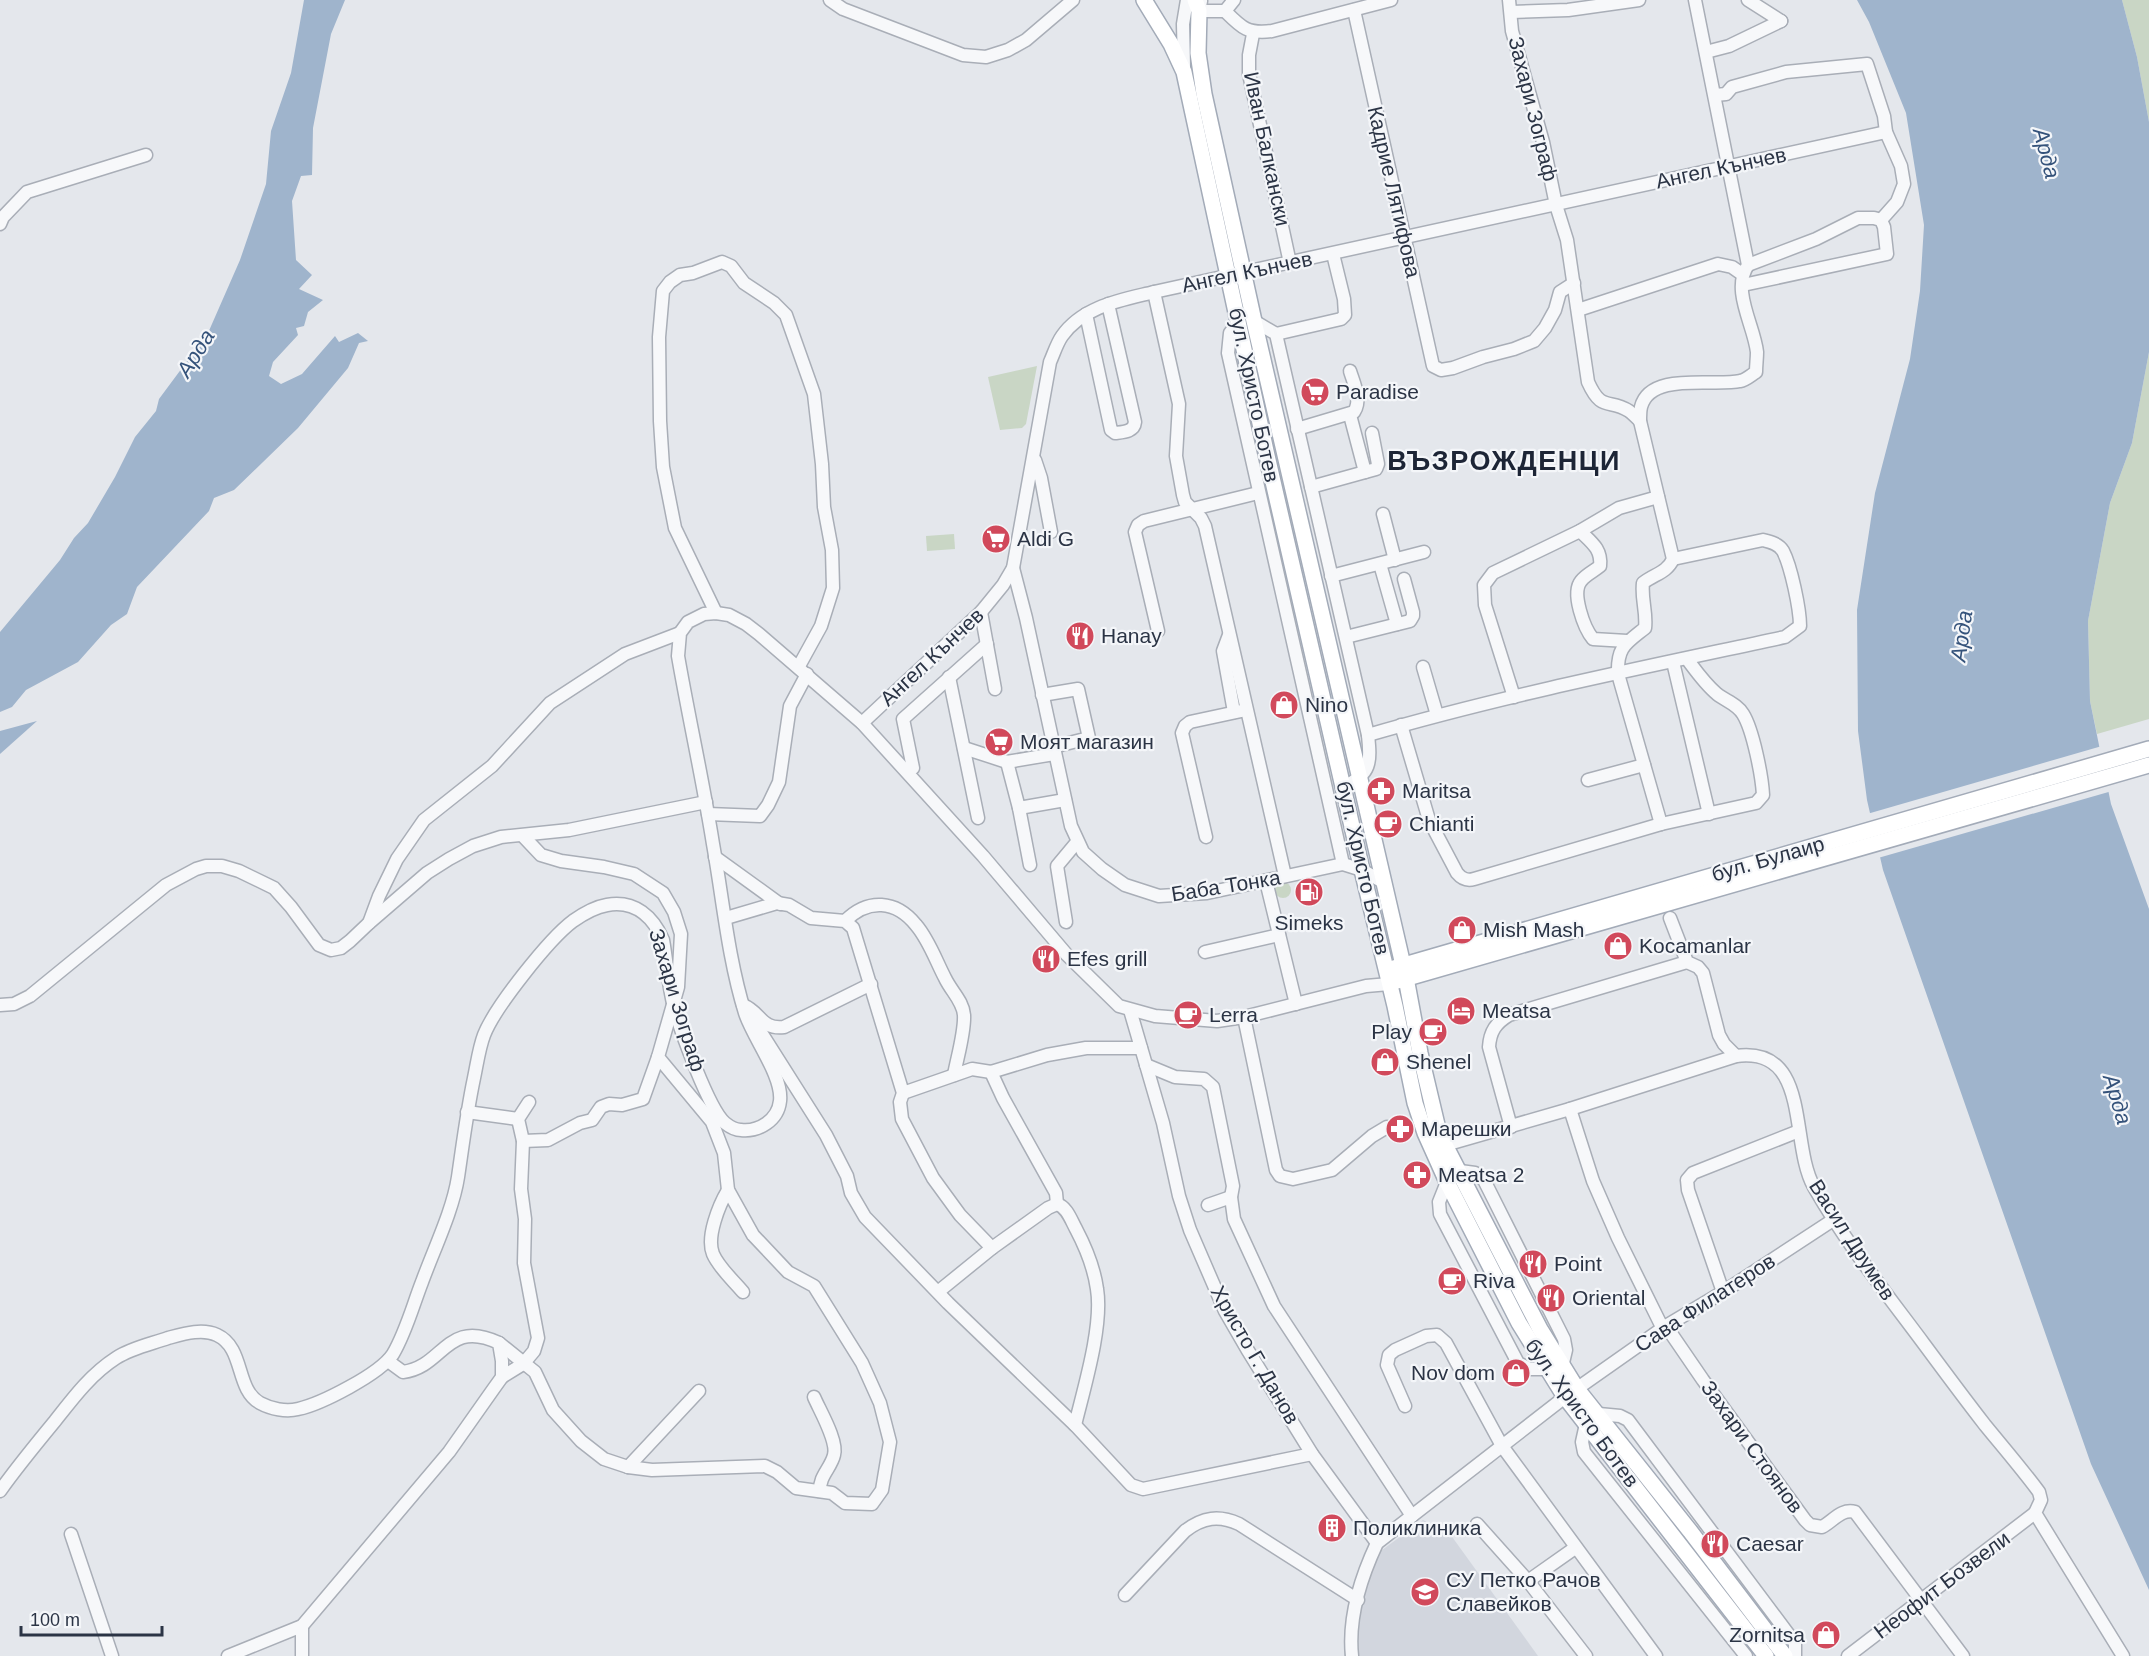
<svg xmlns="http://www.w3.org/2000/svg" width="2149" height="1656" font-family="Arial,sans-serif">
<rect width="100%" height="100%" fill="#e4e7ec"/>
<polygon fill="#d2d6de" points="1423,1520 1450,1534 1538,1656 1344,1656 1344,1646 1354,1601 1378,1553"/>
<g fill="#c9d6c5">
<polygon points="2122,0 2149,0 2149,122 2137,57"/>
<polygon points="2149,352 2149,719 2097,734 2090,701 2088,621 2110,503 2132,443"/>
<polygon points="1037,366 1026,424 1022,428 1000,430 988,377"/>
<polygon points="954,534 955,549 927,551 926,536"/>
<circle cx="1283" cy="890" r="8"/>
</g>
<g fill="#9fb4cc">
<polygon points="304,0 345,0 331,34 313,128 312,175 301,176 292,201 296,260 312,275 299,289 323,300 308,312 304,326 296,328 298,335 273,362 269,376 281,384 302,374 335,336 339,342 358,333 368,341 359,343 348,368 298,428 234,490 214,498 209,511 137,587 127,614 111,625 78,662 26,690 12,707 0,712 0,632 60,560 74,538 88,523 115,477 135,437 156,411 159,399 208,333 240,260 266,184 271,131 291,73"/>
<polygon points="1857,0 2122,0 2137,57 2149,122 2149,352 2132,443 2110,503 2088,621 2090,701 2111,804 2149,909 2149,1590 2091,1464 1883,870 1867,800 1858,731 1857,610 1875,493 1910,359 1920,291 1924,225 1906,113 1869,22"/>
<polygon points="37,721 0,754 0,731"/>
</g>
<polygon fill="#e4e7ec" points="2102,746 2112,791 1878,858 1867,814"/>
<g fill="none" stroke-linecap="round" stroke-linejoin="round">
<g stroke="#a9aeb7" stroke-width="15">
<g id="minor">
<polyline points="830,0 843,9 963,55 986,57 1008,50 1026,40 1073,0"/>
<path d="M1509 0 1512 31 1543 142 1556 205 1567 240 1588 382C1602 413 1609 398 1629 411 1633 414 1637 418 1640 421"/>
<polyline points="1748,0 1781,21"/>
<polyline points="1201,1 1199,11 1225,11 1234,0"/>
<polyline points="1354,10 1433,366 1441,370 1453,368 1483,357 1514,349 1534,341 1545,328 1555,310 1560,292 1574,283"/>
<path d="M1225 11C1242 28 1247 34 1272 31L1391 0"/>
<polyline points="1511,12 1568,10 1639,0"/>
<polyline points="1253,34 1249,55 1249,74 1290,263"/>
<polyline points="1706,52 1729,46 1781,21"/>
<polyline points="1184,67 1183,24 1187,0"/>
<polyline points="1715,95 1726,94 1732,87 1786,72 1867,64 1884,116 1886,132 1901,166 1904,184 1897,202 1881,220"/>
<polyline points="0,224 3,217 27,192 146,155"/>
<polyline points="1743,285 1887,254 1884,227 1881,220 1874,218 1858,218 1816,239 1748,265"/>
<polyline points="1154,292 1179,404 1176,456 1183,495 1185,502 1201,518 1205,526 1285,876"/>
<polyline points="1578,310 1718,264 1732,267 1742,274"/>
<path d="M1086 314 1111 430 1115 433C1123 432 1134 432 1135 422L1108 304"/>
<path d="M1254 321 1276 334 1368 735C1371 762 1371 775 1344 786"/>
<polyline points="1238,323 1230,333 1228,353 1343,864"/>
<polyline points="1276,334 1341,319 1345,315 1344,299 1333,254"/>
<polyline points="1350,415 1365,472"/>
<path d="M1297 429 1354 412C1362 400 1354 384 1350 371"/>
<polyline points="1035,460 1041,478 1051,532"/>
<polyline points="1311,487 1376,469 1378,464 1372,433"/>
<polyline points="1383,514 1395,560"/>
<path d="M1580 531C1591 542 1602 549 1600 566 1594 571 1585 575 1581 581 1571 593 1584 628 1593 639L1627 641"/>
<polyline points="1380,564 1397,624"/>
<polyline points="1013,568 1026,618 1071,826 1083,852 1102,869 1125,885 1159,896 1207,893 1343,864 1362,870 1383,882"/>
<polyline points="1331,576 1424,552"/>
<polyline points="981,612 995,689"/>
<polyline points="716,613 675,528 663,467 660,421 659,337 663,291 670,282 680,275 693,273 722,262 731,266 744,283 774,303 786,315 814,394 822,464 824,507 832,550 833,588 821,626 799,666"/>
<polyline points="1158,631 1135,532 1138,525 1144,521 1258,493"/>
<polyline points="1229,635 1223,651 1234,712"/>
<polyline points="1346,637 1410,621 1413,616 1413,612 1404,579"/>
<polyline points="1673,662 1709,814"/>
<polyline points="1423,667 1437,715"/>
<polyline points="949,677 978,818"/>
<polyline points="1042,695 1078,689 1089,738 1053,747"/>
<polyline points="1514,697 1485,605 1484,585 1493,573 1580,531 1619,508 1658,497"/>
<path d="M862 723 981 612 1003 585 1013 568 1050 362C1054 353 1057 343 1062 336 1083 306 1122 300 1154 292L1886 132"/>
<path d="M1401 725 1429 820 1457 873C1462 879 1467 881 1474 879L1661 824 1756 803 1763 795C1762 776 1753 730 1743 714 1737 704 1726 701 1717 694 1705 684 1696 671 1687 659"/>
<path d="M1368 735C1505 695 1646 667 1785 637L1800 626C1800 609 1791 566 1783 551 1779 544 1771 542 1763 540L1673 559"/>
<polyline points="964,748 1007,762 1054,754"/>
<polyline points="1007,762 1019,808 1030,865"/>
<polyline points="913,768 903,719 987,644"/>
<polyline points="1588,780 1644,765"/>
<polyline points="1019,808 1065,800"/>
<polyline points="708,814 760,816 768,805 779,782 790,706 807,674"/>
<path d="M1661 824 1618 674C1617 647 1625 644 1645 628 1647 612 1641 599 1643 583 1654 574 1667 573 1673 559L1640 421C1640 417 1640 411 1641 407 1650 371 1714 387 1740 381 1746 380 1751 375 1756 372 1756 365 1757 359 1757 352 1754 325 1731 290 1748 265L1695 0"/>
<polyline points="1206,837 1182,733 1185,726 1190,722 1246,710"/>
<polyline points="715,857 780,904"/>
<polyline points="1266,881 1296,1004"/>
<polyline points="726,918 777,903 789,905 811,918 845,921 853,928 903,1093 900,1102 902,1119 933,1178 960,1215 992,1248"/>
<polyline points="1670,918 1687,962 1698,967 1703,973 1719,1035 1724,1044 1736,1056"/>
<path d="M845 921C868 898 896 900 916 925 929 940 936 961 945 978 951 991 963 1001 964 1015 965 1032 957 1058 954 1075"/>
<polyline points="1066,922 1057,866 1077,842"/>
<polyline points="369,923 379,896 397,859 424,820 492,766 550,703 625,654 680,633"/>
<polyline points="1205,952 1279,935"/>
<polyline points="0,1005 14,1004 30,996 166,885 196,869 206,866 222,866 239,871 274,888 291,907 319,945 331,950 341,948 350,941 369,923 427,873 449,859 473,846 501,837 569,830 706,802"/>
<path d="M743 1005C761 1012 761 1030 784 1027L871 984"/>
<polyline points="1130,1010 1163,1123 1179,1196 1190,1230 1225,1311 1247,1349 1312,1454 1377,1543"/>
<polyline points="1244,1017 1276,1170 1280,1176 1293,1179 1332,1170 1372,1136 1387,1127"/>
<polyline points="755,1023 826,1135 847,1176 851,1193 865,1217 948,1303 1075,1425 1131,1485 1143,1489 1312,1454"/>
<polyline points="1146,1065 1175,1077 1204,1079 1213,1087 1233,1186 1231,1197 1234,1219 1274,1306 1412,1516"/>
<polyline points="991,1072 1003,1098 1056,1193 1057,1204"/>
<polyline points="903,1093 972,1069 991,1072 1047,1055 1086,1048 1141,1048"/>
<polyline points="1570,1109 1593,1181 1618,1238 1663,1329"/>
<polyline points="467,1112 518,1119"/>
<path d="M1511 1127 1489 1047C1490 1031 1496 1023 1509 1015L1687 962"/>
<polyline points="523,1141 548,1140 580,1123 592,1120 601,1107 609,1104 622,1105 643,1099 658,1057"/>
<path d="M1445 1145 1570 1109 1736 1056C1812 1046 1789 1143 1814 1187 1846 1243 1886 1293 1924 1344 1944 1371 1964 1398 1985 1425 2003 1447 2022 1469 2039 1492L2041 1500 2035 1513 2123 1656"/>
<polyline points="1460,1171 1475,1173 1484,1180 1564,1339 1566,1350 1562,1367"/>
<polyline points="1447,1182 1439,1202 1440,1214 1518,1363 1530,1369 1546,1369"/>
<path d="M728 1190C719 1205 706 1237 713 1254 719 1268 734 1281 743 1292"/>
<polyline points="1208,1205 1231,1197"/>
<path d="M939 1291 992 1248 1048 1208 1057 1204C1067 1207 1071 1220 1076 1229 1086 1248 1094 1267 1097 1289 1103 1326 1084 1388 1075 1425"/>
<polyline points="1723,1292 1688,1190 1687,1180 1693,1173 1799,1131"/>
<path d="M1666 1326 1703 1380 1805 1520 1810 1525 1822 1527C1833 1521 1842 1508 1855 1512L1963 1656"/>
<polyline points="499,1343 535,1372 553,1410 581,1441 604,1459 628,1467 652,1470 765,1466 777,1472 796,1488 832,1493 845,1503 872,1504 882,1490 890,1442 880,1403 862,1363 814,1286 788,1272 753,1235 728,1190 724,1153 712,1122 658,1057 678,987 681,934 674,912 663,893 634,874 604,867 561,861 541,855 523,836"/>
<polyline points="502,1377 523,1364 534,1351 538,1338 524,1263 525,1219 521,1189 523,1141 518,1119 529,1102"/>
<path d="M814 1397C820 1411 838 1441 834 1455 831 1468 819 1476 820 1491"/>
<polyline points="1405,1406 1387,1365 1389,1355 1395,1350 1426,1336 1437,1335 1446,1343 1502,1446 1656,1656"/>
<polyline points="1599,1414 1620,1416 1628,1420 1795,1643 1795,1656"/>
<polyline points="1586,1424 1582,1442 1584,1452 1746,1656"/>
<polyline points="628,1467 699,1391"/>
<path d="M0 1491C17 1467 36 1444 55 1421 73 1398 91 1374 116 1358 131 1348 151 1344 168 1338 183 1334 202 1328 217 1335 245 1348 235 1389 260 1403 271 1409 286 1412 298 1409 321 1404 380 1374 393 1354 406 1332 413 1305 422 1282 434 1249 453 1210 458 1177 463 1143 467 1111 474 1078 477 1064 479 1048 484 1035 495 1007 549 939 573 921 583 914 595 907 607 905 635 900 653 917 663 940 667 962 668 985 674 1007 680 1029 709 1110 725 1123 730 1127 735 1130 741 1130 759 1132 778 1120 780 1101 783 1076 753 1038 745 1013 728 958 723 900 713 844 703 781 689 719 678 656L680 633 688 622 704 614 716 613 729 615 746 624 759 634 862 723 983 856 1067 955 1119 1006 1155 1016 1217 1021 1244 1017 1366 986 1389 984"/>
<polyline points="1477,1524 1528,1581 1586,1656"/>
<polyline points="71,1534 112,1656"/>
<polyline points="1528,1581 1575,1548"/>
<path d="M1125 1595 1185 1531C1203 1517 1219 1515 1239 1524L1358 1600"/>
<polyline points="302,1626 302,1656"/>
<path d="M228 1656 302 1626 449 1452 492 1391 502 1377V1361L499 1343C446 1318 444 1367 403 1372L388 1361"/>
<path d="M1352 1656C1348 1618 1361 1577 1377 1543L1565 1397 1666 1326 1723 1292 1833 1220"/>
<polyline points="1848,1656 2035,1513"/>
</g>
</g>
<g stroke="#a3abb8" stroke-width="18">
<g id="major">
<polyline points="1144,0 1171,44 1184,72 1266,451 1362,870 1395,1006 1415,1103 1425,1133 1447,1182 1519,1323 1565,1397 1766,1656"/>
<polyline points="1195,0 1199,11 1198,53 1204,94 1254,321 1406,978 1420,1053 1438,1129 1445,1145 1540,1329 1577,1389 1690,1531 1785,1656"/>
<polyline points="1394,968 2149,749"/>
<polyline points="1397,981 2149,765"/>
</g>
</g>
<use href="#minor" stroke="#f7f8fa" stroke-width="12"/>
<use href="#major" stroke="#fff" stroke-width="15"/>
</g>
<defs>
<g id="supermarket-disc" transform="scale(1.5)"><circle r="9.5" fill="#d1495b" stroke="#f4f6f9"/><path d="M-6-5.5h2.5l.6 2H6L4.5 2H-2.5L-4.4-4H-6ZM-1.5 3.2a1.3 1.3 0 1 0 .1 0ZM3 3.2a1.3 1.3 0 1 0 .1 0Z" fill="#fff"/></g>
<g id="restaurant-disc" transform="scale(1.5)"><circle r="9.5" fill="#d1495b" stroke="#f4f6f9"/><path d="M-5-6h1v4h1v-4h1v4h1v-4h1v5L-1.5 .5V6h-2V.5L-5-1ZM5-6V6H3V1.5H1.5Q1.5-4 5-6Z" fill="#fff"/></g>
<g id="shop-disc" transform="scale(1.5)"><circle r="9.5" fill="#d1495b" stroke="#f4f6f9"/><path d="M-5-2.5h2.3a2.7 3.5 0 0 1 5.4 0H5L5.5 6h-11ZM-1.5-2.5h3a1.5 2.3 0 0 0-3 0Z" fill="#fff"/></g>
<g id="pharmacy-disc" transform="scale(1.5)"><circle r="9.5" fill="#d1495b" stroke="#f4f6f9"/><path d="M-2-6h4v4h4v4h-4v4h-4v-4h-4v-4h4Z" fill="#fff"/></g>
<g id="cafe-disc" transform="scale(1.5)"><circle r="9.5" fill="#d1495b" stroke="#f4f6f9"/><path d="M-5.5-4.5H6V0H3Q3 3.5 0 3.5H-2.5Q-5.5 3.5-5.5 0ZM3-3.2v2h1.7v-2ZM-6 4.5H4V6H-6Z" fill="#fff"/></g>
<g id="fuel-disc" transform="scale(1.5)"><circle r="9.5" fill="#d1495b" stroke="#f4f6f9"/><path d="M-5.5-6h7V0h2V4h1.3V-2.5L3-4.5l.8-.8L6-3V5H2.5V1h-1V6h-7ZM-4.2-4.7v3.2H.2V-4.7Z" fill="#fff"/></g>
<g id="hotel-disc" transform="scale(1.5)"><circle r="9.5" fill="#d1495b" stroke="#f4f6f9"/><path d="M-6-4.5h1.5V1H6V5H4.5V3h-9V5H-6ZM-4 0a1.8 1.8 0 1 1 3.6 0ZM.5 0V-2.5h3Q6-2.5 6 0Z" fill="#fff"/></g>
<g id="building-disc" transform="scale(1.5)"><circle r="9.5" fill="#d1495b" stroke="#f4f6f9"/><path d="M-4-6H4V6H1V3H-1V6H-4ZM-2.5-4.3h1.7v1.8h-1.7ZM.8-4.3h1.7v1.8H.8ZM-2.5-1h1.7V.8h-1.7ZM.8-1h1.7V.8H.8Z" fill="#fff"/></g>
<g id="school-disc" transform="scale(1.5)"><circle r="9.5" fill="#d1495b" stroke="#f4f6f9"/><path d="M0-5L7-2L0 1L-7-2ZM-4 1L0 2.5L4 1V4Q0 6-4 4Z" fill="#fff"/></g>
</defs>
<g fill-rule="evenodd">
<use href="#supermarket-disc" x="1315" y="392"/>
<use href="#supermarket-disc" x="996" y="539"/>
<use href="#restaurant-disc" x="1080" y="636"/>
<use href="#shop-disc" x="1284" y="705"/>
<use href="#supermarket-disc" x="999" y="742"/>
<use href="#pharmacy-disc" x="1381" y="791"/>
<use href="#cafe-disc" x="1388" y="824"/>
<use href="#fuel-disc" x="1309" y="892"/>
<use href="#shop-disc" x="1462" y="930"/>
<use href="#shop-disc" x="1618" y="946"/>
<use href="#restaurant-disc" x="1046" y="959"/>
<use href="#hotel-disc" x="1461" y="1011"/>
<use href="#cafe-disc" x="1188" y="1015"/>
<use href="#cafe-disc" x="1433" y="1032"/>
<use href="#shop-disc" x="1385" y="1062"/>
<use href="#pharmacy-disc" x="1400" y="1129"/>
<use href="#pharmacy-disc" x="1417" y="1175"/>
<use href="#restaurant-disc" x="1533" y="1264"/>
<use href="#cafe-disc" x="1452" y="1281"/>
<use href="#restaurant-disc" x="1551" y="1298"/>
<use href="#shop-disc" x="1516" y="1373"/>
<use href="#building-disc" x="1332" y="1528"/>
<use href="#restaurant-disc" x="1715" y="1544"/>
<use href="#school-disc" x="1425" y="1592"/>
<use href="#shop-disc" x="1826" y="1635"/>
</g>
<g text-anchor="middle" stroke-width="4.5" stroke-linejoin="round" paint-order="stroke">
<g font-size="21" fill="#2b3445" stroke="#f4f6f9">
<text transform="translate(1533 109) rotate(76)" y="7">Захари Зограф</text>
<text transform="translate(1267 149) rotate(78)" y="7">Иван Балкански</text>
<text transform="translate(1721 168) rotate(-12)" y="7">Ангел Кънчев</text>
<text transform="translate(1394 192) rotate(77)" y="7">Кадрие Лятифова</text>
<text transform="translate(1247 272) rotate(-12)" y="7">Ангел Кънчев</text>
<text transform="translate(1254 395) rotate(78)" y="7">бул. Христо Ботев</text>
<text transform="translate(932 657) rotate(-43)" y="7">Ангел Кънчев</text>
<text transform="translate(1768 859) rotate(-16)" y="7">бул. Булаир</text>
<text transform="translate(1363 868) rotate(77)" y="7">бул. Христо Ботев</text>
<text transform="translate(1226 886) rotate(-9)" y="7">Баба Тонка</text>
<text transform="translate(677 1000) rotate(73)" y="7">Захари Зограф</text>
<text transform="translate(1852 1240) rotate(57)" y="7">Васил Друмев</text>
<text transform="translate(1705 1303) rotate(-33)" y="7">Сава Филатеров</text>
<text transform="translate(1255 1355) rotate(60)" y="7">Христо Г. Данов</text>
<text transform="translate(1582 1413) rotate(54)" y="7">бул. Христо Ботев</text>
<text transform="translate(1752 1447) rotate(54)" y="7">Захари Стоянов</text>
<text transform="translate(1942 1585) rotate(-37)" y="7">Неофит Бозвели</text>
</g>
<g font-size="21" fill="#2b3445" stroke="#f4f6f9" text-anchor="start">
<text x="1336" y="399">Paradise</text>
<text x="1017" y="546">Aldi G</text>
<text x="1101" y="643">Hanay</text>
<text x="1305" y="712">Nino</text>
<text x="1020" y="749">Моят магазин</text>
<text x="1402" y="798">Maritsa</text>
<text x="1409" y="831">Chianti</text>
<text x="1309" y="930" text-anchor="middle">Simeks</text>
<text x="1483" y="937">Mish Mash</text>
<text x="1639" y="953">Kocamanlar</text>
<text x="1067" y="966">Efes grill</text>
<text x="1482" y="1018">Meatsa</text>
<text x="1209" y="1022">Lerra</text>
<text x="1412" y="1039" text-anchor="end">Play</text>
<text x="1406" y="1069">Shenel</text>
<text x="1421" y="1136">Марешки</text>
<text x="1438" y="1182">Meatsa 2</text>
<text x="1554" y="1271">Point</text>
<text x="1473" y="1288">Riva</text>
<text x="1572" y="1305">Oriental</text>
<text x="1495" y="1380" text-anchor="end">Nov dom</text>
<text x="1353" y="1535">Поликлиника</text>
<text x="1736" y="1551">Caesar</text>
<text x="1446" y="1587">СУ Петко Рачов<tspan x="1446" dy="24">Славейков</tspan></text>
<text x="1805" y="1642" text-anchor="end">Zornitsa</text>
</g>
<g font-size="22" font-style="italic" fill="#34527a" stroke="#f4f6f9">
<text transform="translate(2047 153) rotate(75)" y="8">Арда</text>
<text transform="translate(195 353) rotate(-58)" y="8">Арда</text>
<text transform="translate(1961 636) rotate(-82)" y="8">Арда</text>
<text transform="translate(2118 1099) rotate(73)" y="8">Арда</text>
</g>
<g font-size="27" font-weight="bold" letter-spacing="1.5" fill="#1d2536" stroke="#f4f6f9">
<text x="1504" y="470">ВЪЗРОЖДЕНЦИ</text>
</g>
</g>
<path d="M21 1626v9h141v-9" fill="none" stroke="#2b3445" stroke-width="3"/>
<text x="30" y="1626" font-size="18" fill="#2b3445" stroke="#f4f6f9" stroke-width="4.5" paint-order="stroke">100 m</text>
</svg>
